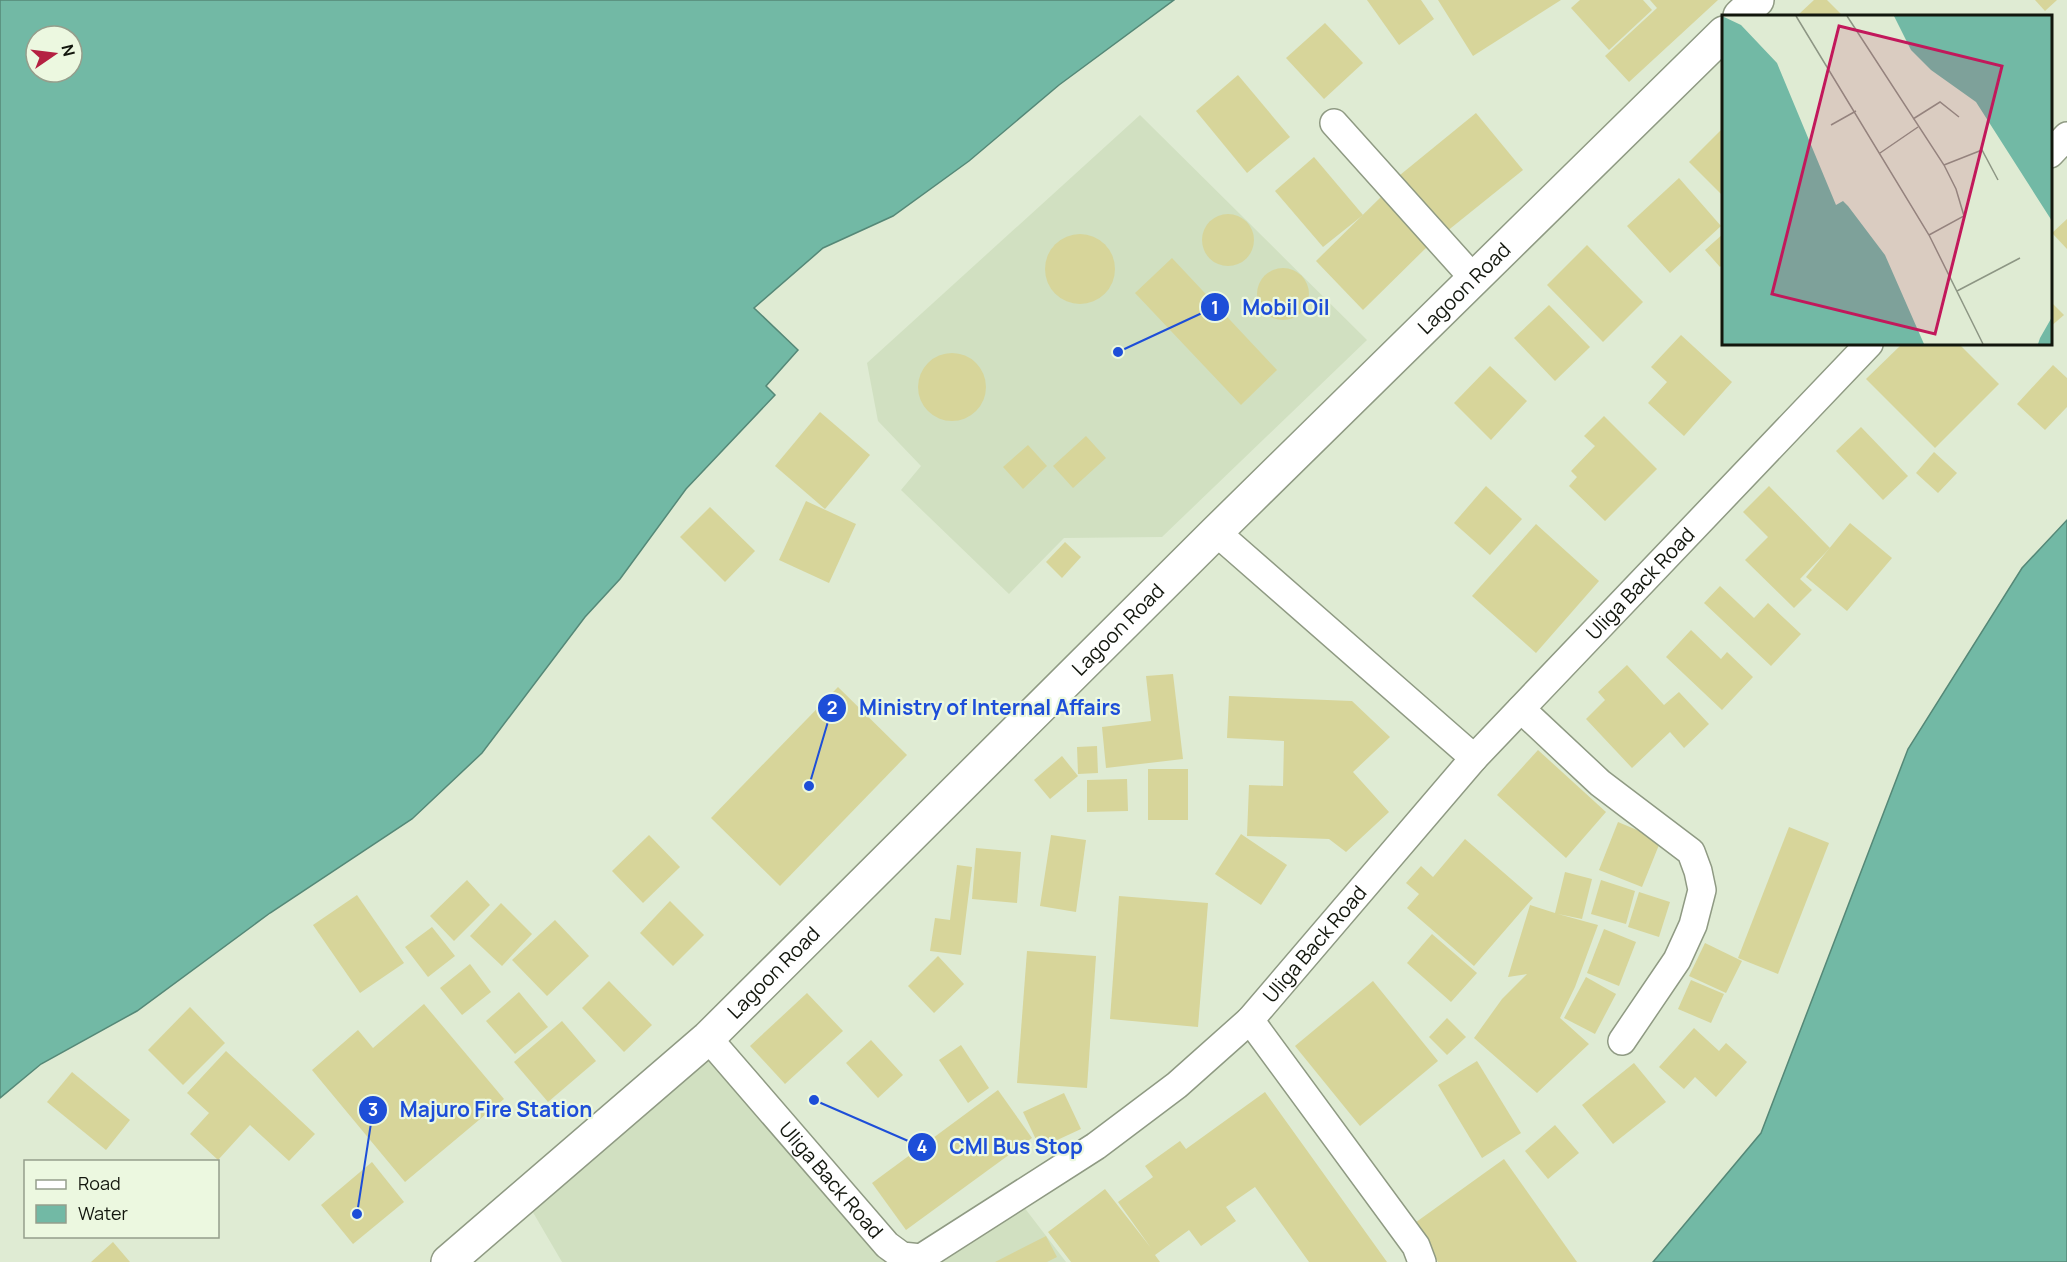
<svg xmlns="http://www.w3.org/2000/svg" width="2067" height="1262" font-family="Manrope,sans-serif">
<rect width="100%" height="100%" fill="#dfebd3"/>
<g fill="#d1e0c1">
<polygon points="1140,115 1367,340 1162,537 1064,538 1009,594 901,490 921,466 878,421 867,363"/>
<polygon points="708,1038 908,1257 1017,1198 1066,1262 562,1262 524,1197"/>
</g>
<g fill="#72b9a5" stroke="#587" stroke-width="1.5" fill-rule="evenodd">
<path d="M0 0H1174L1059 85 969 161 893 216 823 248 754 308 798 350 766 386 775 395 686 489 620 579 585 617 482 753 412 819 270 913 137 1011 41 1064 0 1098ZM36 36H72V72H36Z"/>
<polygon points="2067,520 2067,1262 1653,1262 1761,1133 1908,749 2022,568"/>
</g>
<g fill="#d7d59a">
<polygon points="1367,0 1421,0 1434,19 1399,45"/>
<polygon points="1438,0 1561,0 1473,56"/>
<polygon points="1580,0 1643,0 1652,10 1609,50 1571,8"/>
<polygon points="1650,0 1718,0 1629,82 1605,56 1657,8"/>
<polygon points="1814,0 1827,0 1843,16 1801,16 1799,14"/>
<polygon points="2035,0 2057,0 2045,11"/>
<polygon points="1325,23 1363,63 1324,99 1286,58"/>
<polygon points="1238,75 1290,137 1247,173 1196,111"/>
<polygon points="1476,113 1523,170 1446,232 1400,175"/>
<polygon points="1724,127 1724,197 1689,162"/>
<polygon points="1314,157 1363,215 1323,247 1275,191"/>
<polygon points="1679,178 1721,226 1670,273 1627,226"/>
<polygon points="1385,193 1432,242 1363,310 1316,261"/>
<circle cx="1228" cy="240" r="26"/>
<polygon points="2067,219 2067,249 2052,233"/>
<polygon points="1724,233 1724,263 1720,267 1705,250"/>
<circle cx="1080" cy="269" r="35"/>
<polygon points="1587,245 1643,302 1603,342 1547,285"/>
<polygon points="1172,258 1277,370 1241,405 1135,293"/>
<circle cx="1283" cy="294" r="26"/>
<polygon points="2050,301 2064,315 2050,327"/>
<polygon points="1549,305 1590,347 1555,381 1514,338"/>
<polygon points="1681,335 1732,382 1684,436 1648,403 1667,382 1651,367"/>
<polygon points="1902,344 1959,344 1999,384 1935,448 1866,379"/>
<circle cx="952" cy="387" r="34"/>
<polygon points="2053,365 2067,378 2067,407 2045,430 2017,404"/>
<polygon points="1490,366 1527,401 1491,440 1454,403"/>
<polygon points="820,412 870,455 825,509 775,466"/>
<polygon points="1604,416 1657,469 1605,521 1569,486 1577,477 1571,471 1595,446 1584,436"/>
<polygon points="1861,427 1908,476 1883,500 1836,451"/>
<polygon points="1086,436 1106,458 1073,488 1053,466"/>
<polygon points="1028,445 1047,466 1023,489 1003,467"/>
<polygon points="1934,452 1957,473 1938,493 1916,473"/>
<polygon points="1486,486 1522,519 1490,555 1454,523"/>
<polygon points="1769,486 1830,548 1800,579 1812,590 1794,608 1745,560 1768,537 1743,512"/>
<polygon points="806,501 856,524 829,583 779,560"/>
<polygon points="710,507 755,551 725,582 680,537"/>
<polygon points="1850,523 1892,558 1847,611 1806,577"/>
<polygon points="1536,524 1599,581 1536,653 1472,596"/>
<polygon points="1065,542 1081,557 1062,578 1046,562"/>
<polygon points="1720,586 1754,618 1768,603 1801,634 1771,666 1704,603"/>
<polygon points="1691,630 1721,659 1727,652 1753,677 1722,710 1666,657"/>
<polygon points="1627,665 1664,705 1679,692 1709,724 1684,748 1670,732 1632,768 1586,719 1605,700 1598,692"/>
<polygon points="1173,674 1183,759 1106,768 1102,727 1151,721 1146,676"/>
<polygon points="838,687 907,755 780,886 711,818"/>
<polygon points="1229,696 1352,701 1390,737 1353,772 1389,812 1346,852 1329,839 1247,836 1249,785 1283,786 1284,741 1227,738"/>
<polygon points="1097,746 1098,773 1078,774 1077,747"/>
<polygon points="1538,750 1606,812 1566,858 1497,795"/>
<polygon points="1062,756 1078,776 1050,799 1034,780"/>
<rect x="1148" y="769" width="40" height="51"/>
<polygon points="1127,779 1128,811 1087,812 1087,780"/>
<polygon points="1618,822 1661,840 1642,887 1599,870"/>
<polygon points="1789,827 1829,843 1778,974 1738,958"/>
<polygon points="1241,834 1287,865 1261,905 1215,874"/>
<polygon points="649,835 680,867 643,903 612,871"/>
<polygon points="1051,835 1086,840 1076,912 1040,906"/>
<polygon points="1465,839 1533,898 1474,966 1407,908 1419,894 1406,883 1421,866 1433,877"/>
<polygon points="976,848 1021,852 1017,903 972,899"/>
<polygon points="957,865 972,867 961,955 930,951 935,918 950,920"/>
<polygon points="1565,872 1592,879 1582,919 1558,914 1598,925 1575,987 1560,1018 1589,1044 1537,1093 1474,1038 1502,999 1527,974 1508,977 1530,905 1555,913"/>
<polygon points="467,880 490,905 454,941 430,916"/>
<polygon points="1601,880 1635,891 1626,924 1591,914"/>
<polygon points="1639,892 1670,902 1659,937 1628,927"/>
<polygon points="357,895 404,963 360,993 313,925"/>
<polygon points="1119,896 1208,903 1198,1027 1110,1019"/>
<polygon points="670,901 704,935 673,966 640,933"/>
<polygon points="501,903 532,934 502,966 470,936"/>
<polygon points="555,920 589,956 547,996 512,960"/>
<polygon points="432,927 455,956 428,977 405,947"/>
<polygon points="1604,929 1636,942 1619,986 1587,973"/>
<polygon points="1432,934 1477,973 1451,1002 1407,963"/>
<polygon points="1705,943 1742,961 1726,993 1689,976"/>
<polygon points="1027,951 1096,956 1087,1088 1017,1083"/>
<polygon points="938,956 964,984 934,1013 908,986"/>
<polygon points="470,964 491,992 462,1015 440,988"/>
<polygon points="1586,977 1616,994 1595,1034 1564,1018"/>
<polygon points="1691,980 1724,994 1711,1023 1678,1009"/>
<polygon points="609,981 652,1025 624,1052 582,1008"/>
<polygon points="1373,981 1438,1061 1360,1126 1295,1046"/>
<polygon points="519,992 548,1027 515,1054 486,1021"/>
<polygon points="807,993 843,1031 785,1084 750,1046"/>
<polygon points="424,1004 504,1099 405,1182 312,1070 358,1030 373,1048"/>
<polygon points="190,1007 225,1043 183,1085 148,1050"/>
<polygon points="1447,1018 1466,1037 1447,1055 1429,1037"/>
<polygon points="562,1021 596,1061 548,1102 514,1062"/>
<polygon points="1694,1028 1719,1051 1726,1043 1747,1062 1716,1097 1695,1077 1684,1089 1659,1067"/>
<polygon points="871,1040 903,1075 878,1098 846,1063"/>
<polygon points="961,1045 989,1088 968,1103 939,1060"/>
<polygon points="226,1051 315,1134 289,1161 250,1125 218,1160 190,1134 209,1113 187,1093"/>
<polygon points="1477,1061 1521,1133 1482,1158 1438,1085"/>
<polygon points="1634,1063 1666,1102 1613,1144 1582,1105"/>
<polygon points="72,1072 130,1120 106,1150 47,1102"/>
<polygon points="998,1090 1032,1138 906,1230 872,1183"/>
<polygon points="1265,1092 1387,1262 1309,1262 1255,1187 1226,1207 1236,1221 1201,1246 1189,1230 1155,1255 1160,1262 1071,1262 1048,1232 1105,1189 1151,1248 1118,1202 1153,1177 1145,1166 1180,1141 1186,1149"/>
<polygon points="1064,1093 1081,1129 1040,1148 1023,1112"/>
<polygon points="1555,1125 1579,1153 1548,1179 1525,1151"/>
<polygon points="1504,1159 1577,1262 1438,1262 1412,1225"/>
<polygon points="372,1162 404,1202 353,1244 321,1205"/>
<polygon points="1046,1236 1057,1257 1047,1262 995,1262"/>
<polygon points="113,1242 130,1262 91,1262"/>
</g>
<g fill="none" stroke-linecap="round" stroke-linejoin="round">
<g stroke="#8f9a83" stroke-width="30">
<g id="minor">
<polyline points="1334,123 1475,280"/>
<polyline points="2050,154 2067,136"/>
<polyline points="1216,532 1474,758"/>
<polyline points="1521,709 1600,783 1691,852 1698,871 1702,890 1693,925 1677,960 1622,1041"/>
<polyline points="1250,1020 1416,1246 1422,1262"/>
<path id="s1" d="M708 1038 887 1245 902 1256 921 1258 1096 1146 1177 1085 1250 1020 1474 758 1869 344"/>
</g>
</g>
<g stroke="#8f9a83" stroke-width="36">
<g id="primary">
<polyline points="1740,16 1757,0"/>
<path id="s2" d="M448 1262 708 1038 1216 532 1724 33"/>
</g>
</g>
<use href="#minor" stroke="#fff" stroke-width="27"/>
<use href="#primary" stroke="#fff" stroke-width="33"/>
</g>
<g text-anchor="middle" stroke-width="4.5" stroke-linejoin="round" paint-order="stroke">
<g font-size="20" fill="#12160d" stroke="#ecf8e0">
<text dy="7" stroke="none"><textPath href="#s2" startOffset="1408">Lagoon Road</textPath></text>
<text dy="7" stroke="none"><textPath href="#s1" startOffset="1304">Uliga Back Road</textPath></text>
<text dy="7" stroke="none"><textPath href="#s2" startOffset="922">Lagoon Road</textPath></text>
<text dy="7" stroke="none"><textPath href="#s1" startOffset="818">Uliga Back Road</textPath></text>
<text dy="7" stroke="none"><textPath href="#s2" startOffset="436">Lagoon Road</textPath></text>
<text dy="7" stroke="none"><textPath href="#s1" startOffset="188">Uliga Back Road</textPath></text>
</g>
</g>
<g transform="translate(1722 15)">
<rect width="330" height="330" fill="#dfebd3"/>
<path d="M0 1 19 10 55 48 114 190 121 186 126 191 163 240 202 329H0ZM172 1H330V206L254 87 209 55 189 35ZM330 302V329H316L318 323Z" fill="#72b9a5"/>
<path fill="none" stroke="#8d9684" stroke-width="1.5" d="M74 1 207 220 261 329M125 1 222 150 234 174 242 201 207 220M191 104 218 87 237 102M109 110 134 96M158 138 196 112M222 150 260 135 276 165M235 276 298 243"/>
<path fill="#c2185b" fill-opacity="0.15" stroke="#c2185b" stroke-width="3" d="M117 11 280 51 213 319 50 279Z"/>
<rect width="330" height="330" fill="none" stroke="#12160d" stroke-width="3"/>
</g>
<path fill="none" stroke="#1d4ed8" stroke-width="2" d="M1118 352L1215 307M809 786L832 708M357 1214L373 1110M814 1100L922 1147"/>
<g fill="#1d4ed8" stroke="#ecf8e0" stroke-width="2">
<circle cx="1118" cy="352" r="6"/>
<circle cx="809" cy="786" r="6"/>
<circle cx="357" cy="1214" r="6"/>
<circle cx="814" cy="1100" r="6"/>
<circle cx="1215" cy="307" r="15"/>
<circle cx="832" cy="708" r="15"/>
<circle cx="373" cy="1110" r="15"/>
<circle cx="922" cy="1147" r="15"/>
</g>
<g font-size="18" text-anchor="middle" font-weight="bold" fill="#fff">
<text x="1215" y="314">1</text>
<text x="832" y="714">2</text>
<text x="373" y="1116">3</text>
<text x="922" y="1153">4</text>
</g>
<g font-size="21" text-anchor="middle" font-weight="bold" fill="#1d4ed8" stroke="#ecf8e0" stroke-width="4.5" stroke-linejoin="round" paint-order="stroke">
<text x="1286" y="315">Mobil Oil</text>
<text x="990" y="715">Ministry of Internal Affairs</text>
<text x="496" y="1117">Majuro Fire Station</text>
<text x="1016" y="1154">CMI Bus Stop</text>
</g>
<rect x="24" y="1160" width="195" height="78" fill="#ecf8e0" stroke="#959e8c" stroke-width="1.5"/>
<rect x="36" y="1180" width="30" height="9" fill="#ffffff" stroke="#959e8c" stroke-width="1.5"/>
<text x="78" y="1190" font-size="18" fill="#12160d">Road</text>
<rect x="36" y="1205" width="30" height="18" fill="#72b9a5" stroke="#959e8c" stroke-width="1.5"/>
<text x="78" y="1220" font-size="18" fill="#12160d">Water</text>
<g transform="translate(54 54) rotate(76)"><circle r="28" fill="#ecf8e0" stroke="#959e8c" stroke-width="1.5"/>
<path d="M0-4.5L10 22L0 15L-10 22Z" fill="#b42142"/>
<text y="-9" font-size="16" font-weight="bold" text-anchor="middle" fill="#12160d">N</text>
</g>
</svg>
